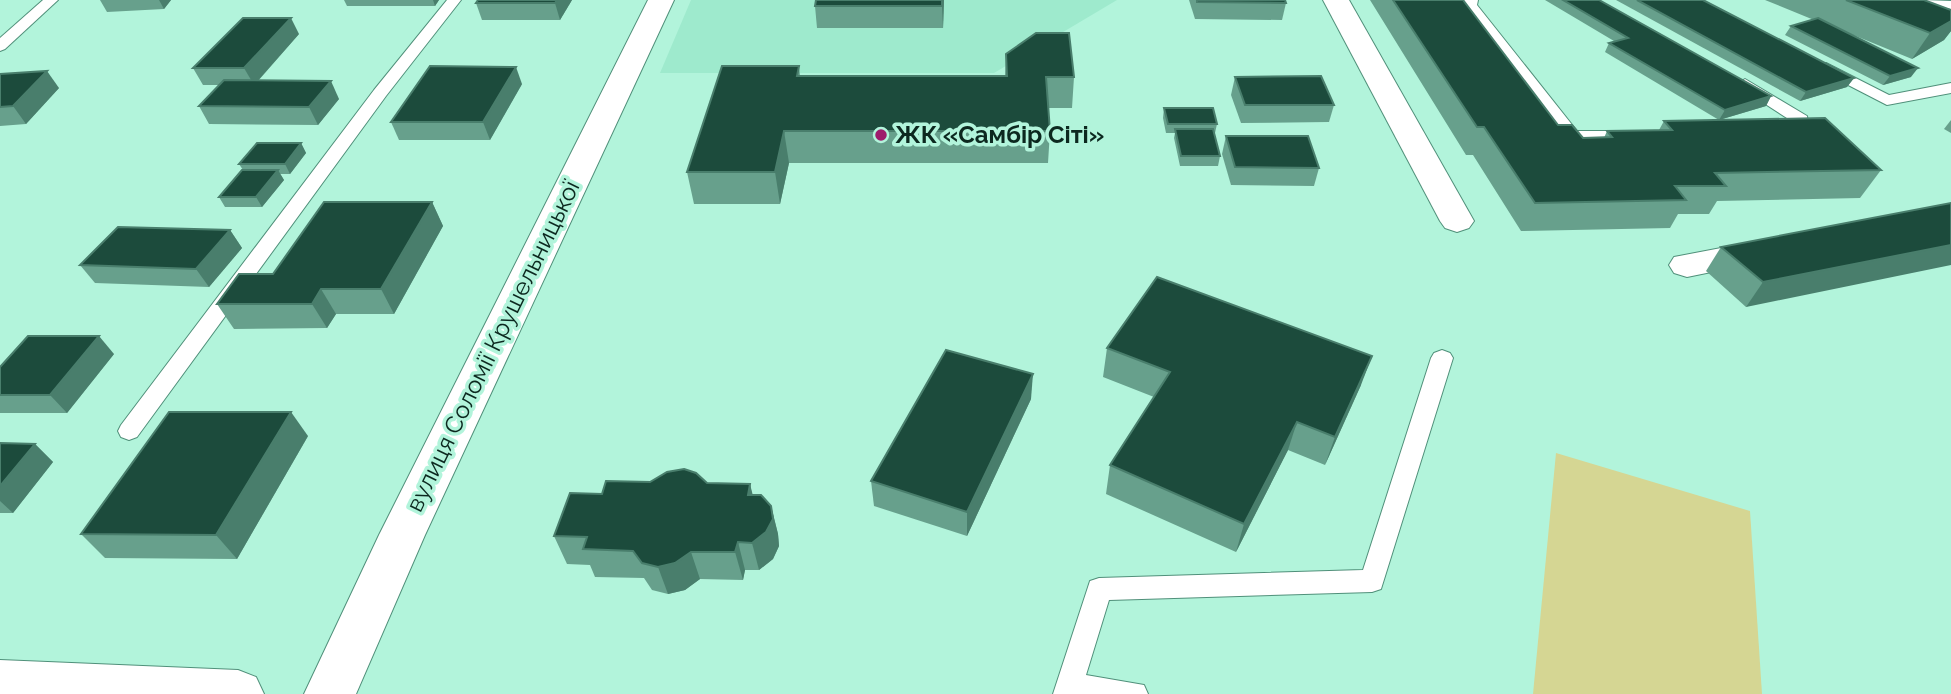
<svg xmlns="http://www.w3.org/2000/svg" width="1951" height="694" font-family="Raleway,sans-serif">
<rect width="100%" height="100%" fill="#b2f4db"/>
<polygon fill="#9eeacd" points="691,0 1117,0 994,73 660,73"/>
<polygon fill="#d5d693" points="1556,453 1750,511 1762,694 1533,694"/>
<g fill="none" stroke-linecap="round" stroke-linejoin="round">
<g stroke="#50907a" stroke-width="2">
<g id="service">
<polygon points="43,0 58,0 5,49 0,51 0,38"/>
<polygon points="447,0 461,0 386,96 137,437 129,440 121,437 118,431 121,425 374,90"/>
<polygon points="1464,0 1478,0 1477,5 1577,131 1633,131 1641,136 1639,140 1566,140 1465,8"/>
<polygon points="1923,0 1951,1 1951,9 1925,3"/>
<polygon points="1826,63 1889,95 1951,83 1951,93 1887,105 1821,71 1818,68"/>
<path d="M1745 79 1807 116 1809 130C1804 138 1791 141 1782 139L1780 135 1793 127V122L1739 87 1737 84Z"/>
<polygon points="1442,350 1450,353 1453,358 1381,589 1372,592 1109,600 1086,675 1144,685 1148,694 1053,694 1090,581 1099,578 1363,570 1431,358 1434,353"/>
</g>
</g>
<g stroke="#50907a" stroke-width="2">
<g id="minor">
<polygon points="648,0 674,0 425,535 356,694 304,694 379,535"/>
<polygon points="1323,0 1349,0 1474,221 1469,228 1457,232 1445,228 1440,221"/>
<polygon points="1763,240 1775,243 1781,251 1775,259 1687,277 1674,273 1669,265 1674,257"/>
<polygon points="0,660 238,670 256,677 264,694 0,694"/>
</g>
</g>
<use href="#service" fill="#fff" fill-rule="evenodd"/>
<use href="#minor" fill="#fff" fill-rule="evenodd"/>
</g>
<g fill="#67a08c">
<polygon points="100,0 171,0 164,9 107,12"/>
<polygon points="344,0 439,0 435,6 347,6"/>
<polygon points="478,0 572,0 560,20 482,20 476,3"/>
<polygon points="944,0 943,28 817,28 815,6"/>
<polygon points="1189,0 1285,0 1286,3 1282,20 1195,19"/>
<polygon points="1370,0 1463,0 1558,125 1583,138 1604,138 1607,131 1659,130 1664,121 1881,170 1860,198 1717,201 1709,214 1678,214 1670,228 1521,231 1473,155 1466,155"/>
<polygon points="1545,0 1599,0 1771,96 1766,106 1719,120 1605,52 1609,43 1614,41"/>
<polygon points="1616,0 1703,0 1854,78 1847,87 1800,101"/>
<polygon points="1765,0 1924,0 1951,10 1951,31 1944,40 1912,59 1846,32 1911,77 1883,85 1785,35 1791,26 1814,20"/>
<polygon points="299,34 258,81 339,99 318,125 209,124 199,106 219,85 203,85 193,68"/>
<polygon points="1006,54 1074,77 1072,108 1048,108 1050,131 1048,163 789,163 780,204 694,204 687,172 799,66 800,76 1005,76"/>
<polygon points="0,74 59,88 26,124 0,126"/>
<polygon points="1235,77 1334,105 1329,122 1241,123 1231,95"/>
<polygon points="522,84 490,140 399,140 391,122"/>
<polygon points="1164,108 1217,124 1215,133 1214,133 1220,156 1218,166 1180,166 1174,138 1175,133 1166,133 1163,118"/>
<polygon points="1951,120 1951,133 1944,129"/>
<polygon points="1226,136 1319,168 1314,186 1231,185 1222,154"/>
<polygon points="301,143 306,153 290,174 280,174 284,180 262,207 225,207 219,197 243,170 239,164"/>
<polygon points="432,202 443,226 394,314 336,314 327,328 234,329 217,304 273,274"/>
<polygon points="1951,203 1746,307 1706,271 1721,247"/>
<polygon points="230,230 242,248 209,287 95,283 80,265"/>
<polygon points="1107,348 1361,385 1325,465 1288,450 1236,552 1106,494 1110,465 1154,397 1103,377"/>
<polygon points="114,354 67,413 0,413 0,367"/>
<polygon points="1031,399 967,536 874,506 871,481"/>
<polygon points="308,436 237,559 105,558 81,534"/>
<polygon points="0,443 35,444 53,462 13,513 0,513"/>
<polygon points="650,482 750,484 752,495 771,506 778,534 779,546 773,559 759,570 745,570 743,580 700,579 685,590 668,594 652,590 644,578 595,577 590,565 567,564 554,536 602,494"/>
</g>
<g fill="#497e6c">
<polygon points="159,0 171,0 164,9"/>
<polygon points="433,0 439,0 435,6"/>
<polygon points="557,0 572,0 560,20 555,3"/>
<polygon points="942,0 944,0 943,28 942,6"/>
<polygon points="291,18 299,34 254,85 244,68"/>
<polygon points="1951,21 1951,31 1944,40 1912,59 1930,33"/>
<polygon points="516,67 522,84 490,140 483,122"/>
<polygon points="1918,68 1911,77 1883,85 1890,76"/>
<polygon points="47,71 59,88 26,124 13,106"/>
<polygon points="1854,78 1847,87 1800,101 1806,92"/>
<polygon points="331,81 339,99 318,125 309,107"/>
<polygon points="1771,96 1766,106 1719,120 1725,110"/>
<polygon points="784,131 789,163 780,204 775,172"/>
<polygon points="301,143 306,153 290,174 285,164"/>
<polygon points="278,170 284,180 262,207 256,197"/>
<polygon points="432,202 443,226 394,314 381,289"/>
<polygon points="230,230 242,248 209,287 196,269"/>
<polygon points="1951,245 1951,265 1746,307 1763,282"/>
<polygon points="321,289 336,314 327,328 312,304"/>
<polygon points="99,336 114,354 67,413 50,395"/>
<polygon points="1372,356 1361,385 1325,465 1335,437"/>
<polygon points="1033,374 1031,399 967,536 967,512"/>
<polygon points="291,412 308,436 237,559 216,535"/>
<polygon points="1297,422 1288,450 1236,552 1244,524"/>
<polygon points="35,444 53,462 13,513 0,501 0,486"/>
<polygon points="750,484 757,512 748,495"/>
<polygon points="771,506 778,534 779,546 773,559 759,570 752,543"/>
<polygon points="738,542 745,570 743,580 735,552"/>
<polygon points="691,552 700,579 685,590 668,594 658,567"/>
</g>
<g fill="#1c4b3c" stroke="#497e6c" stroke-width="2">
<polygon points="478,0 557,0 555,3 476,3"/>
<polygon points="816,0 942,0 942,6 815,6"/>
<polygon points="1197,0 1285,0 1286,3 1197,2"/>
<polygon points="1393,0 1463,0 1558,125 1572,125 1583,138 1612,137 1607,131 1672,130 1664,121 1825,118 1881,170 1715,173 1726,186 1675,186 1686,200 1535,203 1484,127 1477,127"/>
<polygon points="1563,0 1599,0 1771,96 1725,110 1609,43 1628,38"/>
<polygon points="1637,0 1703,0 1854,78 1806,92"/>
<polygon points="1846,0 1924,0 1951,10 1951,21 1930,33"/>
<polygon points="243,18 291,18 244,68 193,68"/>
<polygon points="1818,18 1918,68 1890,76 1791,26"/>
<polygon points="1036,33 1069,33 1074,77 1046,77 1050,131 784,131 775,172 687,172 722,66 799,66 797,76 1007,76 1006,54"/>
<polygon points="430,66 516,67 483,122 391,122"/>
<polygon points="47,71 13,106 0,107 0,74"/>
<polygon points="1321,76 1334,105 1245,105 1235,77"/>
<polygon points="224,80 331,81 309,107 199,106"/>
<polygon points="1164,108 1213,108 1217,124 1168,124"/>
<polygon points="1175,129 1213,129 1220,156 1181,156"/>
<polygon points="1226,136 1308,136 1319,168 1235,167"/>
<polygon points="257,143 301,143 285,164 239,164"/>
<polygon points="242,170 278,170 256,197 219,197"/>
<polygon points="324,202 432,202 381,289 321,289 312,304 217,304 239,274 273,274"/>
<polygon points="1951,203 1951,245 1763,282 1721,247"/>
<polygon points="118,227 230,230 196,269 80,265"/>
<polygon points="1157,277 1372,356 1335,437 1297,422 1244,524 1110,465 1170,372 1107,348"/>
<polygon points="28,336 99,336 50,395 0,395 0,367"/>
<polygon points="946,350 1033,374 967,512 871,481"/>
<polygon points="169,412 291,412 216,535 81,534"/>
<polygon points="0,443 35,444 0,486"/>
<polygon points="684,469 696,473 707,483 750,484 748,495 761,495 771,506 773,519 766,532 752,543 738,542 735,552 691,552 675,563 658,567 642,563 633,551 583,549 587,537 554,536 570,493 602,494 606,481 650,482 667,472"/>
</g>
<circle fill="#9e1b6c" stroke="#b2f4db" stroke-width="2.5" cx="881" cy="135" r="7"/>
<g text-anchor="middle" stroke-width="7" stroke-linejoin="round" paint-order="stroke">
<g font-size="24" font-weight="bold" fill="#0c281f" stroke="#b2f4db" text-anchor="start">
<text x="895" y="143">ЖК «Самбір Сіті»</text>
</g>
<g font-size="24" fill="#0c281f" stroke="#b2f4db">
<text transform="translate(493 346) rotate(-64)" y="8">вулиця Соломії Крушельницької</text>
</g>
</g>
</svg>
